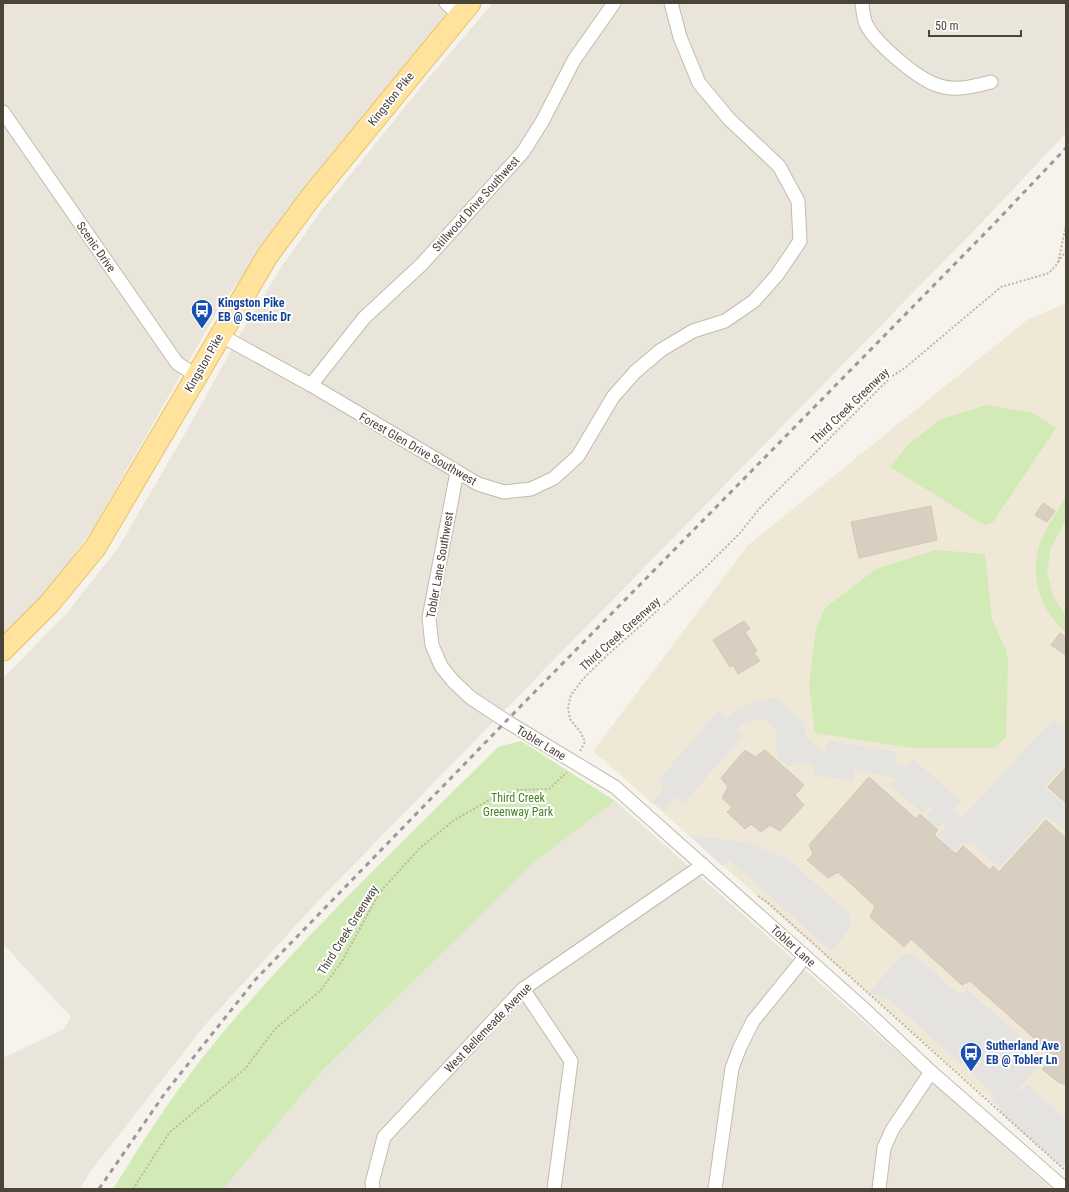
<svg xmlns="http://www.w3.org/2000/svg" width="1069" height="1192" font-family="'Roboto Condensed',sans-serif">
<rect width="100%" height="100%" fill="#f6f3ec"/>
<g fill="#eae5da">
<polygon points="3,3 438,3 448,11 306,190 221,305 92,530 65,569 34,605 3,635"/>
<polygon points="493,3 1066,3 1066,133 987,217 319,900 204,1026 90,1172 80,1189 3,1189 3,1058 64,1029 71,1017 3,944 3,678 67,613 118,548 179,444 241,333 280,269 321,211 426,81"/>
<polygon points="615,801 1052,1189 223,1189 322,1071 537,860"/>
</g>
<polygon fill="#efe8d6" points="1066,303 1066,1167 593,751 747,546 1027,320"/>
<g fill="#d2eab5">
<polygon points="987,405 1033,413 1056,428 993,522 984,525 890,467 907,446 939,420"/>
<path d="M1066 497V520L1051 548 1047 572 1053 596 1066 616V632C1036 607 1027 567 1045 532 1051 520 1059 508 1066 497Z"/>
<polygon points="936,550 985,554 992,619 1006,650 1008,662 1006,737 995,748 912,748 815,733 809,684 816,628 825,608 876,569"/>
<path d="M521 741 615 801 537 860 322 1071 223 1189H113C141 1144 170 1099 203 1057 292 946 397 848 498 747Z"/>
</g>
<g fill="#e5e3e0">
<polygon points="776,698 805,723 805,735 821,751 825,751 828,741 897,752 895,762 906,767 914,759 961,802 955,809 956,812 962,818 1053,719 1061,726 1066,721 1066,764 1045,786 1066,806 1066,832 1046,816 999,868 973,844 962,844 955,851 937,836 947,824 945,821 938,828 926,817 932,810 929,807 922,813 890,785 896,778 855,770 854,781 813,775 814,765 798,763 788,767 780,760 775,742 777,736 774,728 766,721 755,719 740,725 737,730 743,736 683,804 675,797 663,811 652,801 664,789 658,780 718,711 725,718 738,709 757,701"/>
<polygon points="689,835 746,842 790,860 849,914 851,921 850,929 831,951 730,860 722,866"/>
<polygon points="907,954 913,954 960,995 967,989 1045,1059 1018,1089 1021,1091 1027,1084 1066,1120 1066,1164 1062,1167 1001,1113 991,1091 888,998 868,993 901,957"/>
</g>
<g fill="#d8cfc1" stroke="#d3c7b4">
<polygon points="1043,503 1055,511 1047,522 1035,515"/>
<polygon points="931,506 937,540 859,558 851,522"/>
<polygon points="744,621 750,629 745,632 757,651 754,653 760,661 738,674 733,665 730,667 713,640"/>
<polygon points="1060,633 1066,637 1066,655 1051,645"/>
<polygon points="745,750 755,757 765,750 804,785 795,795 804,805 780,831 770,825 761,832 751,824 745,829 727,812 732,807 722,798 728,787 721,778"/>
<polygon points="1066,767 1066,803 1048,787"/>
<polygon points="869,777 916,819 920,814 938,830 934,835 956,854 963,846 990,870 993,866 999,872 1046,820 1066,838 1066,1085 1058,1082 1042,1069 1054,1056 970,981 962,985 911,939 904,947 870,917 875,906 838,872 828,878 807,860 813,854 809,845"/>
</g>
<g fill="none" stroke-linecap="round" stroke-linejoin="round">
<g stroke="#c2bbae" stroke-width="15">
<g id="minor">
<polyline points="446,3 459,15"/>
<path d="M862 3C863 10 863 17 866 24 875 43 915 76 934 84 953 92 972 87 991 82"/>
<polyline points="3,112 177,363 197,376"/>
<polyline points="220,335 311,385 478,484 504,492 531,489 554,478 578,456 613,397 635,372 661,350 693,331 725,321 754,301 777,275 800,241 798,201 779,166 729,119 699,83 680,37 671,3"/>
<polyline points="311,385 364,318 422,264 523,152 542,122 574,60 614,3"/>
<polyline points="457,472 429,618 432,645 441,666 453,681 471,698 506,721 615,787 864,1009 931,1072 1065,1189"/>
<polyline points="523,989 571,1061 554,1189"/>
<polyline points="373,1189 372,1183 384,1137 523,989 703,865"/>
<polyline points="715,1189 732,1068 740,1047 753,1021 805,957"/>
<polyline points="879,1189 884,1148 892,1130 931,1072"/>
</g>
</g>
<g stroke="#e6c16a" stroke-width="23">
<polyline id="primary" points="3,650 49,604 95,548 268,255 311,197 470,3"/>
</g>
<g stroke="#c4b79f" stroke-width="2" stroke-dasharray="2 2" stroke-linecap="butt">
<polyline points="1058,262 1066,251"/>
<polyline points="580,751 585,742 581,733 570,719 568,707 571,695 583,679 603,659 704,569 740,533 759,509 891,377 906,367 1001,287 1049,273 1058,263 1066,225"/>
<polyline points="758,896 767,902 1066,1171"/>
<polyline points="133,1189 169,1133 245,1069 275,1029 320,991 342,961 380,892 420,848 453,821 489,800 517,790 549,789 567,772"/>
</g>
<use href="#minor" stroke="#fff" stroke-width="13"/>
<use href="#primary" stroke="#ffe39c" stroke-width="21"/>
<polyline stroke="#9a9a9a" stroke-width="3" stroke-dasharray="5 5" stroke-linecap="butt" points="99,1189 165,1093 256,979 514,713 992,226 1066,148"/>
</g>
<defs>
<g id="bus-pin" transform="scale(1.15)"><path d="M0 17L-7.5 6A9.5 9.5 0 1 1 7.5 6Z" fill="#1a4fb4" stroke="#fff"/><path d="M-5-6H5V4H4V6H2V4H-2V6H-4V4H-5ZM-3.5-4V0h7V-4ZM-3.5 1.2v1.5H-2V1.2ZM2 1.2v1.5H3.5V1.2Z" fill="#fff"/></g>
</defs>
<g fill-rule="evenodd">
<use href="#bus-pin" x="202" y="310"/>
<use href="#bus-pin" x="971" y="1053"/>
</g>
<g text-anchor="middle" stroke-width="4" stroke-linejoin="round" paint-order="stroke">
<g font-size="12" fill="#4b4439" stroke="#fff">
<text transform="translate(391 99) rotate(-51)" y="4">Kingston Pike</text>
<text transform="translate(476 204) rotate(-48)" y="4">Stillwood Drive Southwest</text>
<text transform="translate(96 247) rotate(55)" y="4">Scenic Drive</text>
<text transform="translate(204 363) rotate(-60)" y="4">Kingston Pike</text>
<text transform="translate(850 406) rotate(-44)" y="4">Third Creek Greenway</text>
<text transform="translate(418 449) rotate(30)" y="4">Forest Glen Drive Southwest</text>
<text transform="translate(440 565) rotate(-80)" y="4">Tobler Lane Southwest</text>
<text transform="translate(620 634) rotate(-42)" y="4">Third Creek Greenway</text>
<text transform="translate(541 743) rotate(31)" y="4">Tobler Lane</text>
<text transform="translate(348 930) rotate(-58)" y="4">Third Creek Greenway</text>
<text transform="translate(793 946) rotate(42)" y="4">Tobler Lane</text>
<text transform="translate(488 1028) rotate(-46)" y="4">West Bellemeade Avenue</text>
</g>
<g font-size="12" font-weight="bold" fill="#164399" stroke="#fff" text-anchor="start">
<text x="218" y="307">Kingston Pike<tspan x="218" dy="14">EB @ Scenic Dr</tspan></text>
<text x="986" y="1050">Sutherland Ave<tspan x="986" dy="14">EB @ Tobler Ln</tspan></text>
</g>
<g font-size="12" fill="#4a7f2a" stroke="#fff">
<text x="518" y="802">Third Creek<tspan x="518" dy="14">Greenway Park</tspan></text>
</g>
</g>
<rect width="1069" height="1192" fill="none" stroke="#4b4439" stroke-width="8"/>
<path d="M929 30v6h92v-6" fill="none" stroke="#4b4439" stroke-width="2"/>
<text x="935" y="30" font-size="12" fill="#4b4439" stroke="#ffffff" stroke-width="3" paint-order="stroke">50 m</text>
</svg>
